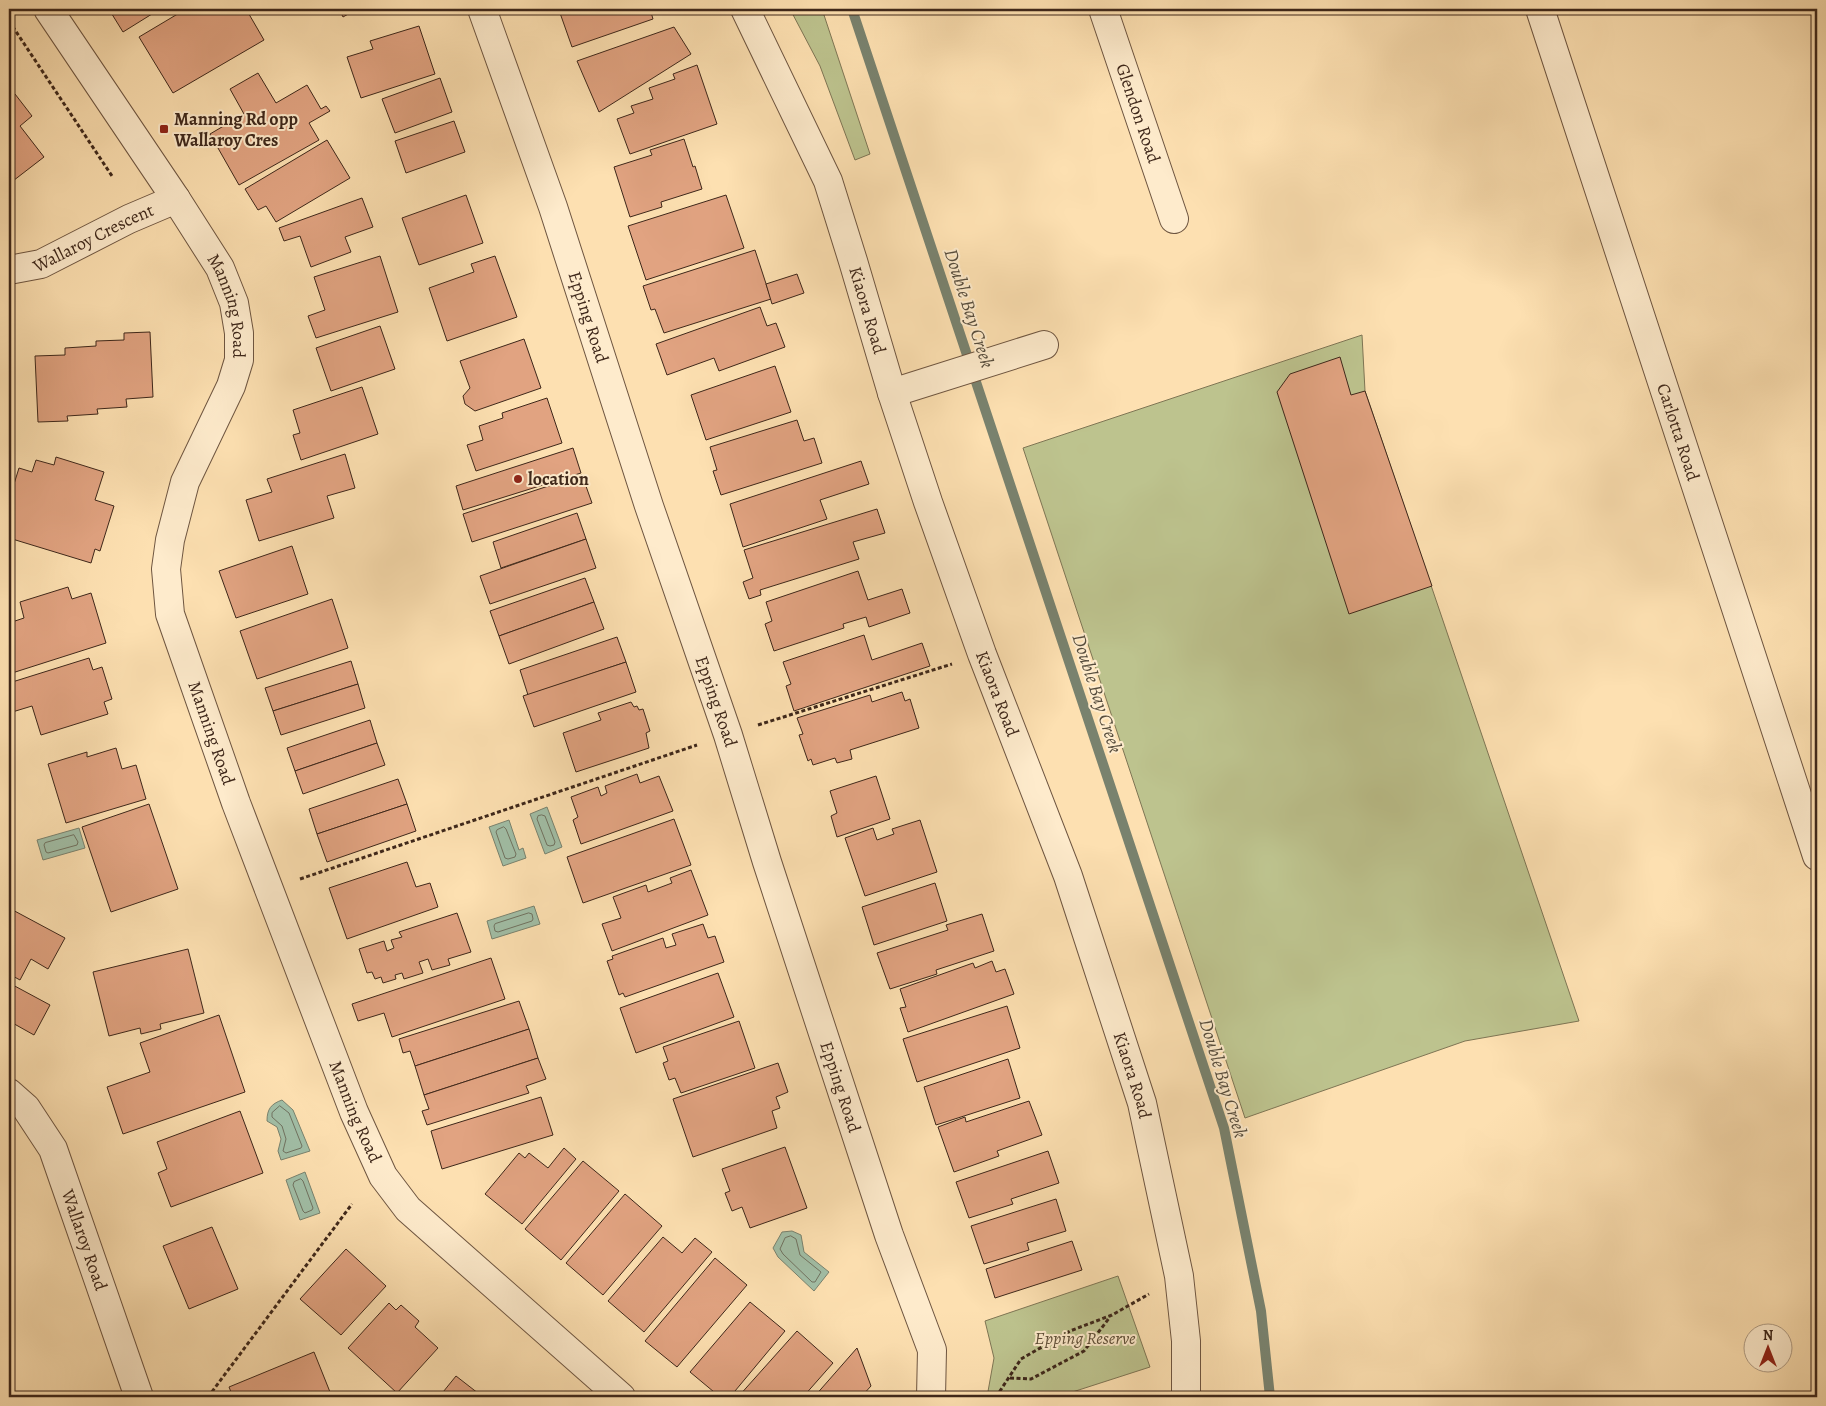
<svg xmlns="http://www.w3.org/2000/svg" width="1826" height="1406" font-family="Alegreya,serif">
<rect width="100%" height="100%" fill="#fde0b1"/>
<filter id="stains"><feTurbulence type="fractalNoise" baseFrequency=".004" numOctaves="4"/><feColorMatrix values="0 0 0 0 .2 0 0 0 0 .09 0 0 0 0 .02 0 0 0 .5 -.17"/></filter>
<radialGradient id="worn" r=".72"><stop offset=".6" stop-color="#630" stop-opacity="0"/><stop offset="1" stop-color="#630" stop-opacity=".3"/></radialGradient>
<g fill="#bdc38e" stroke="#7e7554">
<polygon points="790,9 822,9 870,154 855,160 820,66"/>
<polygon points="1362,335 1365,391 1579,1021 1465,1041 1245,1118 1023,448"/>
<polygon points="1118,1276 1150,1367 1057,1397 987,1397 994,1358 985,1321"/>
</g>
<g fill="#a1bea6" stroke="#79826e">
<polygon points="547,807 562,847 545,854 530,814"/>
<polygon points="509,820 519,850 523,848 526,858 503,866 489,827"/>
<polygon points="79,828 85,848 43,860 37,840"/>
<polygon points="534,906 540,924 492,939 487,921"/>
<path d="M282 1100 293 1110 310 1151 281 1160 278 1151 281 1139 277 1127 267 1121C267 1109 271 1104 282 1100Z"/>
<polygon points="305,1172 320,1213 300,1220 286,1180"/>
<polygon points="792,1231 801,1235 804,1252 829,1272 814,1291 778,1257 773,1248 782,1232"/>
</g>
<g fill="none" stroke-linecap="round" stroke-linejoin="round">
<g stroke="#707260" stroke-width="1">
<polygon points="542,815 545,816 555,842 554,845 550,846 547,845 537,819 538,816"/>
<polygon points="504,827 506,829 516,854 515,857 508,859 505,858 496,832 497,830"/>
<polygon points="74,835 78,842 77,845 48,853 46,852 44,845 45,843"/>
<polygon points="529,913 532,914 533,919 532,921 498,932 495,931 494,926 495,924"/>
<polygon points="280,1106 289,1113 302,1146 301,1148 286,1153 283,1151 286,1139 282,1126 272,1117 272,1113"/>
<polygon points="301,1179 303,1181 313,1208 312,1210 305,1213 303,1211 293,1185 294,1182"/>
<polygon points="791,1236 796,1239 800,1255 821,1272 815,1282 812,1282 783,1254 780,1249 785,1238"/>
</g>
<polyline stroke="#79826e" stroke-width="10" points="852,9 1224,1128 1261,1311 1270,1397"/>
</g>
<g fill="#e1a381" stroke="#3e271a">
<polygon points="113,9 160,9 123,32 110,11"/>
<polygon points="186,9 246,9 264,40 173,93 139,37"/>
<polygon points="339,9 357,9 343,17"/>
<polygon points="573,9 650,9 653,19 572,47 560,13"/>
<polygon points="419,26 435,74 361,98 347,57 373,49 370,41"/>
<polygon points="674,27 691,54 599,112 577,61"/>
<polygon points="697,65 717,124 630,154 617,119 634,113 631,106 653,99 649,88 675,79 673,74"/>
<polygon points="258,73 276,103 307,85 321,109 326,106 330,111 309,123 319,140 239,185 210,134 244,114 230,89"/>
<polygon points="440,78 452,112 395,133 382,99"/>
<polygon points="15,94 32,116 20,126 44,157 9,184 9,99"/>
<polygon points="454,121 465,152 406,173 395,141"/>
<polygon points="684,139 693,167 695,166 702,189 661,202 662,207 630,217 614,167 652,155 650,150"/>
<polygon points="327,140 350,178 276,222 266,206 258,210 245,189"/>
<polygon points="466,195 483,243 419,265 402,218"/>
<polygon points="726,195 744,248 646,280 628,226"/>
<polygon points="362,198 373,227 345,237 351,252 311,267 300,236 284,241 279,228"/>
<polygon points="755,250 771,299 664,333 655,309 651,310 643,286"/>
<polygon points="380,256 398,312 316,338 308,316 325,310 314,277"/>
<polygon points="495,256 517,317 447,341 429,288 474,272 471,264"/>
<polygon points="797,274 804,293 772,304 766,284"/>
<polygon points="760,307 767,326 776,323 785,347 719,371 714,358 667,375 656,344"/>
<polygon points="380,326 395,369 331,391 316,348"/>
<polygon points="150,332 153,397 126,399 127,407 97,409 98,414 67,416 68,421 38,422 35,356 65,355 65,348 96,346 96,341 124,340 124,333"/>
<polygon points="524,339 541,388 475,411 465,404 463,396 470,388 460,361"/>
<polygon points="1340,357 1351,395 1365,391 1432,586 1349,614 1277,392 1290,374"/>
<polygon points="775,366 791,412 706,440 691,395"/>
<polygon points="362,387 378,434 301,460 293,435 300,433 293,410"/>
<polygon points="547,398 562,443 476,471 467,445 483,440 479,426 503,418 502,413"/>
<polygon points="797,420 804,441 814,438 822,463 721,495 713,471 717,470 710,447"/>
<polygon points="573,448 581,473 463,510 456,486"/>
<polygon points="345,454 355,488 327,496 334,518 259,541 246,500 272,492 267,479"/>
<polygon points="56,457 104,472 95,500 114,506 100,551 95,549 91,563 9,538 9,500 19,468 32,472 36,460 54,465"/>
<polygon points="861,461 869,484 820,500 827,519 743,547 730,504"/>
<polygon points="582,475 592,503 472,542 463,514"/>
<polygon points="877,509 885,533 853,542 859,559 760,590 761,595 749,599 743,582 753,578 744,550"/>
<polygon points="577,513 586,539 501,568 493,542"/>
<polygon points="586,539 596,568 490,604 480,576"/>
<polygon points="292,546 308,594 236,618 219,571"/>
<polygon points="858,571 868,600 902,589 910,613 869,627 866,617 843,624 844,628 774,651 765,624 772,621 766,602"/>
<polygon points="585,578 594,602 499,636 490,611"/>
<polygon points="68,587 72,599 91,593 106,643 9,674 9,623 24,618 20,602"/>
<polygon points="332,599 348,648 257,679 240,631"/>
<polygon points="594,602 604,629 509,664 499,636"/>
<polygon points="864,635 872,660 922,643 930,666 794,711 786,686 791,684 783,662"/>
<polygon points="617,637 626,662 528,695 520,670"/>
<polygon points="89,658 93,670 102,667 112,699 104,702 108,714 41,735 32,706 9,713 9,683"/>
<polygon points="351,661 358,684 273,711 265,688"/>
<polygon points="626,662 636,692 534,727 523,696"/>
<polygon points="358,684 365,708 281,735 273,711"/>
<polygon points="902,692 905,701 910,699 919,728 850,750 852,759 837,763 835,758 813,765 811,759 808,761 799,735 803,734 797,718 870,695 872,702"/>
<polygon points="631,702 634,707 637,706 639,710 643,709 650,731 646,733 649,748 576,772 563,733 601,720 598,713"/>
<polygon points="370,720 377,743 295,771 287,748"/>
<polygon points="377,743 385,765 303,794 295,771"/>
<polygon points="116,748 122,769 136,765 146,799 66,823 48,764 87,752 87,757"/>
<polygon points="637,774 640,783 659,776 673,811 581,844 573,820 578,817 571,797 598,787 601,796 607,793 605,786"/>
<polygon points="876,776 890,819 837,837 831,816 837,813 830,791"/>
<polygon points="398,779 407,804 317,834 309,809"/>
<polygon points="149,804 178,889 111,912 82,827"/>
<polygon points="407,804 416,831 327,862 317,834"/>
<polygon points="674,819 691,865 583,903 567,857"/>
<polygon points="920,820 937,872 865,896 845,838 873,828 877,840 894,834 892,829"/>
<polygon points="407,862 416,887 430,883 438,907 347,939 329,888"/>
<polygon points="691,870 708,915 612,951 602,924 621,918 613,897 646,885 648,892 672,883 670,878"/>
<polygon points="935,883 947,921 874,945 862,907"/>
<polygon points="9,908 65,938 48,969 31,959 20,980 9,974"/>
<polygon points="457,913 471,952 448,959 450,965 432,970 428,959 419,962 423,973 404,979 402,973 395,975 396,979 383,983 381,977 375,979 372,972 367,973 359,949 384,941 387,951 394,948 391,940 402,937 399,932"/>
<polygon points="982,914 994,951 936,970 937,974 890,989 877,953 948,930 946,925"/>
<polygon points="703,924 708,938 715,936 724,962 625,997 623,993 619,995 607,961 613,959 612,956 663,938 666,948 676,945 672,934"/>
<polygon points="188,949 204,1013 160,1024 161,1029 141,1034 140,1028 109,1036 93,972"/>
<polygon points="491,958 505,999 392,1037 384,1013 358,1021 352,1004"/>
<polygon points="992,961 996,972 1005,969 1014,994 908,1032 900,1008 906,1007 900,989 973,963 975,968"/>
<polygon points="718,973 734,1017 636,1053 620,1008"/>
<polygon points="11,984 50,1005 34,1035 9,1021 9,988"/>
<polygon points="519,1001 529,1029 415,1066 410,1051 403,1053 399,1039"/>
<polygon points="1007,1006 1020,1048 917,1082 903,1039"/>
<polygon points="219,1015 245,1092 123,1134 107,1087 150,1072 140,1043"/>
<polygon points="739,1021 755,1068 681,1093 675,1078 669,1080 663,1063 668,1061 663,1047"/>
<polygon points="529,1029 538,1058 424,1095 415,1066"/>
<polygon points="538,1058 546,1079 526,1086 529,1093 427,1125 422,1111 429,1109 424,1095"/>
<polygon points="1008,1059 1020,1098 936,1125 924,1087"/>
<polygon points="778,1063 788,1092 776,1097 780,1108 772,1111 777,1128 693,1157 673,1099"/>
<polygon points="541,1097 553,1135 442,1169 431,1131"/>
<polygon points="1029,1101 1042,1135 997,1151 999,1156 954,1172 938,1127 965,1117 966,1122"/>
<polygon points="240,1111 263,1173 171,1207 158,1173 167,1169 157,1142"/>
<polygon points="785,1147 807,1208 750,1228 742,1207 732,1211 725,1193 730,1191 722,1169"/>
<polygon points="564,1148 576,1159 522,1224 485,1194 519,1153 525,1158 529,1153 548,1168"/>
<polygon points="1048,1151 1059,1183 1011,1199 1013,1204 969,1218 956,1182"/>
<polygon points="583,1161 619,1191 561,1260 525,1229"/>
<polygon points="625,1194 662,1226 603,1295 566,1263"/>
<polygon points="1056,1199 1066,1231 1027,1243 1029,1250 984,1264 971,1226"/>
<polygon points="212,1227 238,1289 189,1309 163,1246"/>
<polygon points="663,1237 682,1253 695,1238 712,1252 644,1332 608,1301"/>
<polygon points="1072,1241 1082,1270 995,1298 986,1269"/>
<polygon points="346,1249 386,1286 341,1335 300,1299"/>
<polygon points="715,1258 747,1285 677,1367 645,1341"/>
<polygon points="750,1302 785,1331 730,1397 720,1397 690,1372"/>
<polygon points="389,1303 396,1310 401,1305 419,1321 415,1327 438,1348 397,1393 348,1348"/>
<polygon points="797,1331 833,1363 803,1397 738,1397"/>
<polygon points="857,1348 871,1386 861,1397 814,1397"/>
<polygon points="314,1352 332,1397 233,1397 229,1387"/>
<polygon points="456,1376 483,1397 439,1397"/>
</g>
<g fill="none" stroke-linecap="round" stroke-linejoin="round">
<g stroke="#6e5540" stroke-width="30">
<g id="minor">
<path id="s1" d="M48 9 176 199 220 268 234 303 239 333V360L231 386 185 482 170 540 166 569 170 614 236 803 354 1112 383 1176 408 1209 621 1397"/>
<path id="s2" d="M482 9 553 207 649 506 728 735 767 862 889 1235 932 1350 931 1397"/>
<path id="s3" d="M745 9 828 181 853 261 892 393 928 502 982 654 1068 876 1142 1103 1179 1276 1186 1341V1397"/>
<path id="s4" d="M1103 9 1174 219"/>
<path id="s5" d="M1540 9 1817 856"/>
<path id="s6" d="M9 270 41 264 129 219 176 199"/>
<polyline points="892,393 1044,345"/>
<path id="s7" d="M9 1093 26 1108 53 1149 139 1397"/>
</g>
</g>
<g stroke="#3e271a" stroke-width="3" stroke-dasharray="4 2.5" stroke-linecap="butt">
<polyline points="9,21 112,176"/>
<polyline points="758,725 952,664"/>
<polyline points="300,879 697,745"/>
<polyline points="1010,1378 1031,1379 1084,1351 1110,1317"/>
<polyline points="208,1397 352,1204"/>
<polyline points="996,1397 1021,1359 1070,1331 1112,1315 1149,1294"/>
</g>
<use href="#minor" stroke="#feebcc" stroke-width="28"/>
</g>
<g fill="#8f2418" stroke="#feebcc" stroke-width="2">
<rect x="159" y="124" width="10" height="10" rx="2.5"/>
<circle cx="518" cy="479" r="5"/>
</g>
<g text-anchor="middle" stroke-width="4" stroke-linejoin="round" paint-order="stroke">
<g font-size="18" fill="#3e271a" stroke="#feebcc">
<text dy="6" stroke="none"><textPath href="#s4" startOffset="110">Glendon Road</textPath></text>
<text dy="6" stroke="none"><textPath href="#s6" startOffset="91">Wallaroy Crescent</textPath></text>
<text dy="6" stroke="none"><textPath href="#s1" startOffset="350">Manning Road</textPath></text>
<text dy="6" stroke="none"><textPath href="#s3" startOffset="326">Kiaora Road</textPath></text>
<text dy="6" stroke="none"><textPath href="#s2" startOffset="326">Epping Road</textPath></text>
<text dy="6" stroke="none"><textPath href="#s5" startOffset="445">Carlotta Road</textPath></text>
<text dy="6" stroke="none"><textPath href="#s3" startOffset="731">Kiaora Road</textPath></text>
<text dy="6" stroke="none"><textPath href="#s2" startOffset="731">Epping Road</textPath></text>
<text dy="6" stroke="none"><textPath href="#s1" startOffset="800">Manning Road</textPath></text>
<text dy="6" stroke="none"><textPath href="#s3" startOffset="1136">Kiaora Road</textPath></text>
<text dy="6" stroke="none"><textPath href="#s2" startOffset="1136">Epping Road</textPath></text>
<text dy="6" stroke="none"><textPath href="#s1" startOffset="1205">Manning Road</textPath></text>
<text dy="6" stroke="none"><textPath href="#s7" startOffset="168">Wallaroy Road</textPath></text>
</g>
<g font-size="18" font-weight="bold" fill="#3e271a" stroke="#feebcc" text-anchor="start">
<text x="174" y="125">Manning Rd opp<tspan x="174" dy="21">Wallaroy Cres</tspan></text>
<text x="528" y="485">location</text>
</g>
<g font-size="18" font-style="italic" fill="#5e4e37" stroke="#feebcc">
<text x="1085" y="1344">Epping Reserve</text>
</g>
<g font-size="19" font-style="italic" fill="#574d3d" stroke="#feebcc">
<text transform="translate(970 308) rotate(72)" y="7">Double Bay Creek</text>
<text transform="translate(1098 693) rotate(72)" y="7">Double Bay Creek</text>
<text transform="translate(1224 1078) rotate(73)" y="7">Double Bay Creek</text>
</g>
</g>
<rect width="1826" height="1406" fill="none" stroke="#fde0b1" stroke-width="30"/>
<rect x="10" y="10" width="1806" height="1386" fill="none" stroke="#3e271a" stroke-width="2.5"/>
<rect x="15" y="15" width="1796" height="1376" fill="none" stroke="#3e271a"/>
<g transform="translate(1768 1348)"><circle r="24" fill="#feebcc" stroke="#b19d85"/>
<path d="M0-4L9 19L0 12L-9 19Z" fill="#8f2418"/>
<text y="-8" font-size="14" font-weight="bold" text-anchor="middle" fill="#3e271a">N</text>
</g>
<rect width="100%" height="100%" filter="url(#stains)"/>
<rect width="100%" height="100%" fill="url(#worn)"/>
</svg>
